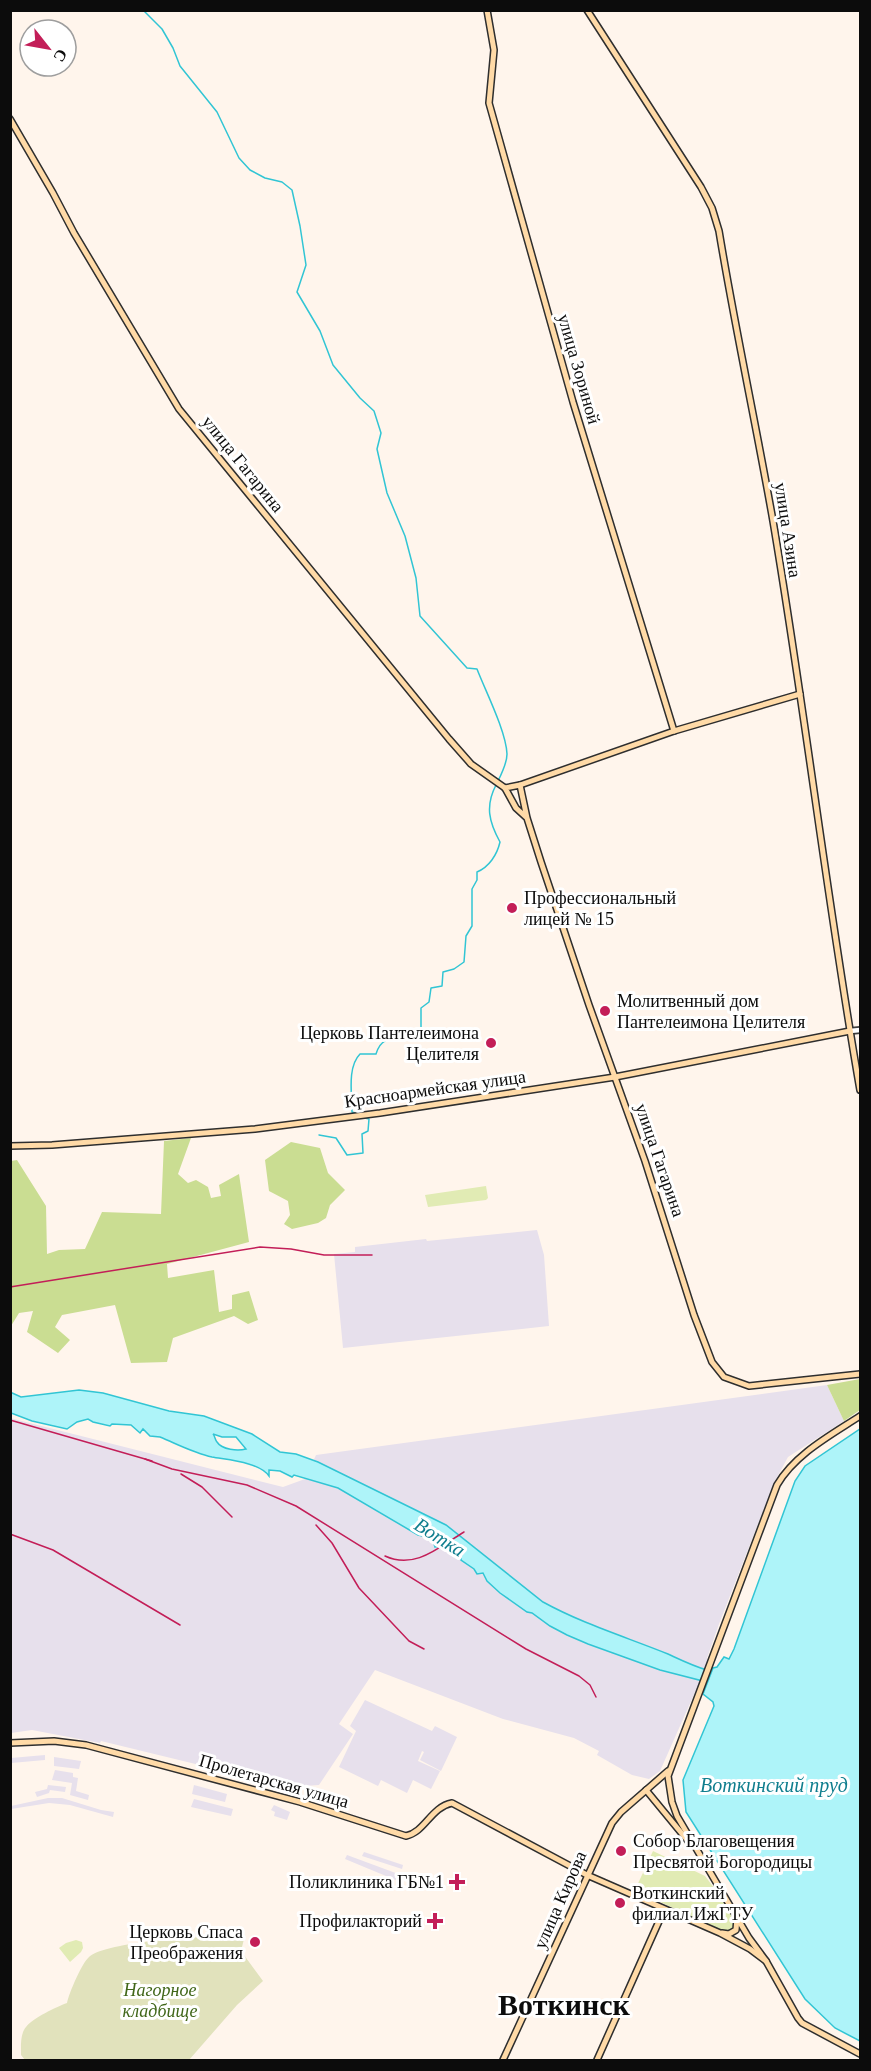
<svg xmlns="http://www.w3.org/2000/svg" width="871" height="2071" font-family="'Times New Roman',serif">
<rect width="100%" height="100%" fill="#fff5ec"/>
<g fill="#e7e0ec">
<polygon points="537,1230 544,1255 549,1326 343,1348 334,1254 355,1252 355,1247 426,1239 427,1241"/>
<polygon points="827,1385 844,1421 788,1457 774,1483 719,1624 707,1658 709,1664 702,1683 696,1690 660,1771 649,1779 632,1775 597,1755 599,1751 574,1738 503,1719 375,1670 339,1724 353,1734 319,1785 290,1787 101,1741 100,1743 32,1730 11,1733 10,1418 283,1487 305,1479 316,1455"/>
<polygon points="365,1700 432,1731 435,1726 457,1737 441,1771 420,1760 424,1752 422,1751 418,1761 440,1771 431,1789 413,1780 407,1793 381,1780 378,1786 339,1767 356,1731 350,1726"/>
<polygon points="45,1755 45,1760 11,1763 11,1758"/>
<polygon points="54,1757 81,1761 79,1769 54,1766"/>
<polygon points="55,1770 73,1773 73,1777 78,1778 76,1791 89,1795 88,1800 70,1795 72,1783 52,1780"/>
<polygon points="48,1785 66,1787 65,1792 50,1790 49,1793 37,1797 35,1792 47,1789"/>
<polygon points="194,1785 227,1794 225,1802 192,1794"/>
<polygon points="48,1798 62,1798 101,1810 114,1812 113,1817 70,1805 49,1803 11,1809 11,1806"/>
<polygon points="194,1799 233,1809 231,1816 191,1807"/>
<polygon points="274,1805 290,1812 287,1820 274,1816 275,1812 271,1810"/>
<polygon points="364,1852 403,1865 402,1869 362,1856"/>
<polygon points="347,1855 401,1875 398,1881 345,1859"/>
</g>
<g fill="#e1ebb4">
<polygon points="486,1186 488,1198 486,1200 428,1207 425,1195"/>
<polygon points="653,1851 705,1876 718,1893 734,1920 733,1931 724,1932 635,1890"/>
<polygon points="76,1940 82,1942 83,1948 81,1952 70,1962 59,1948 66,1943"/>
</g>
<g fill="#cadd92">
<polygon points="191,1138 178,1174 188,1183 196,1180 208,1187 211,1198 221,1196 219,1185 239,1174 249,1242 167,1264 168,1278 214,1270 219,1312 232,1309 232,1295 249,1291 258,1320 248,1324 234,1316 173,1338 167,1362 131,1363 115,1305 62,1315 55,1327 70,1340 58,1353 27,1332 33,1311 19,1313 11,1326 11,1161 17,1160 46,1206 47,1254 59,1250 85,1249 102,1212 161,1214 164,1141"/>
<polygon points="291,1142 320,1148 328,1173 345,1190 330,1205 326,1218 318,1223 292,1229 284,1224 290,1215 288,1201 269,1191 265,1160"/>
<polygon points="860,1379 860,1410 844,1421 827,1385"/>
</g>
<path fill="#e1e2bc" d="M242 1933 245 1935 241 1951 263 1981 237 2005 189 2060H25L21 2055C21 2046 20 2034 26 2027 33 2018 56 2007 67 2003 69 1993 82 1963 89 1957 104 1943 187 1937 209 1937V1935Z"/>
<g fill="#aef4f9" stroke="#31c5d4" stroke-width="1.5" fill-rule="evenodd">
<path d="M79 1390 103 1393 169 1411 204 1416 252 1434 280 1452 296 1454 318 1462 446 1525 543 1602C583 1624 626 1637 668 1654 681 1660 693 1666 707 1670L703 1681 660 1670 588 1644 567 1635 550 1626 532 1613 527 1612 500 1593 487 1581 483 1573 477 1574 474 1569 461 1560V1555C453 1549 446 1544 435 1547L434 1544 436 1542 432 1534 426 1532 422 1536 418 1535 338 1488 294 1475 292 1477 280 1471 269 1470V1476C259 1462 228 1460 212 1457 194 1453 177 1444 160 1437L150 1436 143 1429 140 1433 131 1425 112 1424 110 1426 93 1422 88 1419 77 1422 67 1429 32 1421 11 1413 10 1392 21 1397ZM213 1434 222 1437H236L246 1449C238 1451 222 1450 217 1442 215 1440 215 1436 213 1434Z"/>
<polygon points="860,1429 860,2041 835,2028 805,1999 686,1812 683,1780 714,1706 713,1702 703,1694 713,1668 717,1667 724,1657 729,1659 734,1649 795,1481 805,1466"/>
</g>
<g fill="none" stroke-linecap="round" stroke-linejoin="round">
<g stroke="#31c5d4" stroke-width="1.5">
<path d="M143 10 162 29 173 48 180 66 217 112 239 158 250 170 265 178 282 182 292 190 300 226 306 265 297 292 320 331 333 365 360 398 374 411 381 433 377 449 387 493 405 536 416 578 420 616 467 668 477 669C485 690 506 731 507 754 507 763 502 773 498 781"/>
<path d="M355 1113 352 1112C352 1095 347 1067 360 1054H376C383 1030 400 1044 421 1034V1008L429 1002 431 988 442 986 443 972 454 969 464 962 466 936 472 926V889L477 880V872C489 867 497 855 500 842 489 822 485 806 496 785"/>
<polyline points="319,1135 336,1138 347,1155 363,1153 362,1134 368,1131 369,1119 365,1118"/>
</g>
<g stroke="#3f3f3f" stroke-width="8">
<polyline id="tertiary" points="850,1031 860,1030"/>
</g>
<g stroke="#2e2e2e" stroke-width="8">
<g id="secondary">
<polyline points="487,10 494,50 489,103 573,402 674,731"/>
<path d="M587 10 701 187 712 208 719 231C735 328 756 424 773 521 805 710 827 901 860 1090"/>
<polyline points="10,119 53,193 74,233 179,409 449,739 471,764 505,788"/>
<polyline points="520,785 674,731 800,694"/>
<polyline points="527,818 516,808 505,788 520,785 527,818 541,862 589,1005 645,1161 694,1315 712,1362 724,1377 749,1386 860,1374"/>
<polyline points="10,1146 52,1145 255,1129 380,1113 615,1077 850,1031"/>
<path d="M860 1416C831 1435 795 1454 777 1485L668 1776 672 1802 677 1816 749 1938 766 1961 798 2018 802 2023 860 2054"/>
<path d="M10 1743 54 1741 86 1745 300 1802 406 1836C425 1832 431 1807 452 1803L587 1875 720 1933 750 1949 766 1961"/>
<polyline points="646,1790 688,1841"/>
<polyline points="722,1933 729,1934 736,1930 737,1918"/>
<polyline points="503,2060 612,1823 621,1812 668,1771"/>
<polyline points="597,2060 664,1910"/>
</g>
</g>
<use href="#tertiary" stroke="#fff" stroke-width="4.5"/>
<use href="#secondary" stroke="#ffdaa7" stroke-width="5"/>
<g stroke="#c31e58" stroke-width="1.5">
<polyline points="10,1287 260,1247 291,1249 324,1255 372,1255"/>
<polyline points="10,1420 152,1461"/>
<polyline points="145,1459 172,1469 247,1485 296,1506 526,1649 579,1676 590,1685 596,1697"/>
<polyline points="181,1474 202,1487 232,1517"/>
<polyline points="316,1525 332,1543 359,1588 409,1641 424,1649"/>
<polyline points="10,1534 53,1550 180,1625"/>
<path d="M385 1556C415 1570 439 1547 464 1532"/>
</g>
</g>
<g fill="#c31e58" stroke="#fff" stroke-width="2">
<circle cx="512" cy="908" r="6"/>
<circle cx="605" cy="1011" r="6"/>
<circle cx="491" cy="1043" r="6"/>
<circle cx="621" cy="1851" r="6"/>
<path d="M454 1873h6v6h6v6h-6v6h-6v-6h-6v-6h6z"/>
<circle cx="620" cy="1903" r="6"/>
<path d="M432 1912h6v6h6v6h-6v6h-6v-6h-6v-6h6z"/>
<circle cx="255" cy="1942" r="6"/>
</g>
<g text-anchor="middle" stroke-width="6" stroke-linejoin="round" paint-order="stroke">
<g font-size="18" fill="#0c0c0c" stroke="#fff">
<text transform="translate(579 369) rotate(74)" y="6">улица Зориной</text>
<text transform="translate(243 464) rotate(51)" y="6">улица Гагарина</text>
<text transform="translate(788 530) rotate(81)" y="6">улица Азина</text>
<text transform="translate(435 1089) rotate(-8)" y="6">Красноармейская улица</text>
<text transform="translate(660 1160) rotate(71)" y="6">улица Гагарина</text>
<text transform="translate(274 1781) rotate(16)" y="6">Пролетарская улица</text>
<text transform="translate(560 1900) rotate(-66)" y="6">улица Кирова</text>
</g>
<g font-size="18" fill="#0c0c0c" stroke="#fff" text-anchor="start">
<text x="524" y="904">Профессиональный<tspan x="524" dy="21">лицей № 15</tspan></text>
<text x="617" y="1007">Молитвенный дом<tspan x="617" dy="21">Пантелеимона Целителя</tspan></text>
<text x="479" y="1039" text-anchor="end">Церковь Пантелеимона<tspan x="479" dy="21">Целителя</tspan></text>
<text x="633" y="1847">Собор Благовещения<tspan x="633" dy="21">Пресвятой Богородицы</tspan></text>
<text x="444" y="1888" text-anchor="end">Поликлиника ГБ№1</text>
<text x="632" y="1899">Воткинский<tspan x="632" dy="21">филиал ИжГТУ</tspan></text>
<text x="422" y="1927" text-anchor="end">Профилакторий</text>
<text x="243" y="1938" text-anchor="end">Церковь Спаса<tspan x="243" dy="21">Преображения</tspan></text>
</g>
<g font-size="18" font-style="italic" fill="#41671a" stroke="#fff">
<text x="160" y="1996">Нагорное<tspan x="160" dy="21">кладбище</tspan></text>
</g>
<g font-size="20" font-style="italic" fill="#107e8e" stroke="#fff">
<text transform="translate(440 1537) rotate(32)" y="7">Вотка</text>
<text x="774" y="1792">Воткинский пруд</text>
</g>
<g font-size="30" font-weight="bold" fill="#0c0c0c" stroke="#fff">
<text x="564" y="2015">Воткинск</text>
</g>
</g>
<rect width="871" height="2071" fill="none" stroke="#0c0c0c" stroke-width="24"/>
<g transform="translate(48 48) rotate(121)"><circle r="28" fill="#ffffff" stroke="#9e9e9e" stroke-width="1.5"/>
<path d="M0-4.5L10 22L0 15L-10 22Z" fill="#c31e58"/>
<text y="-9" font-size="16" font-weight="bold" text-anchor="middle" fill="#0c0c0c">С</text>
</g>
</svg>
